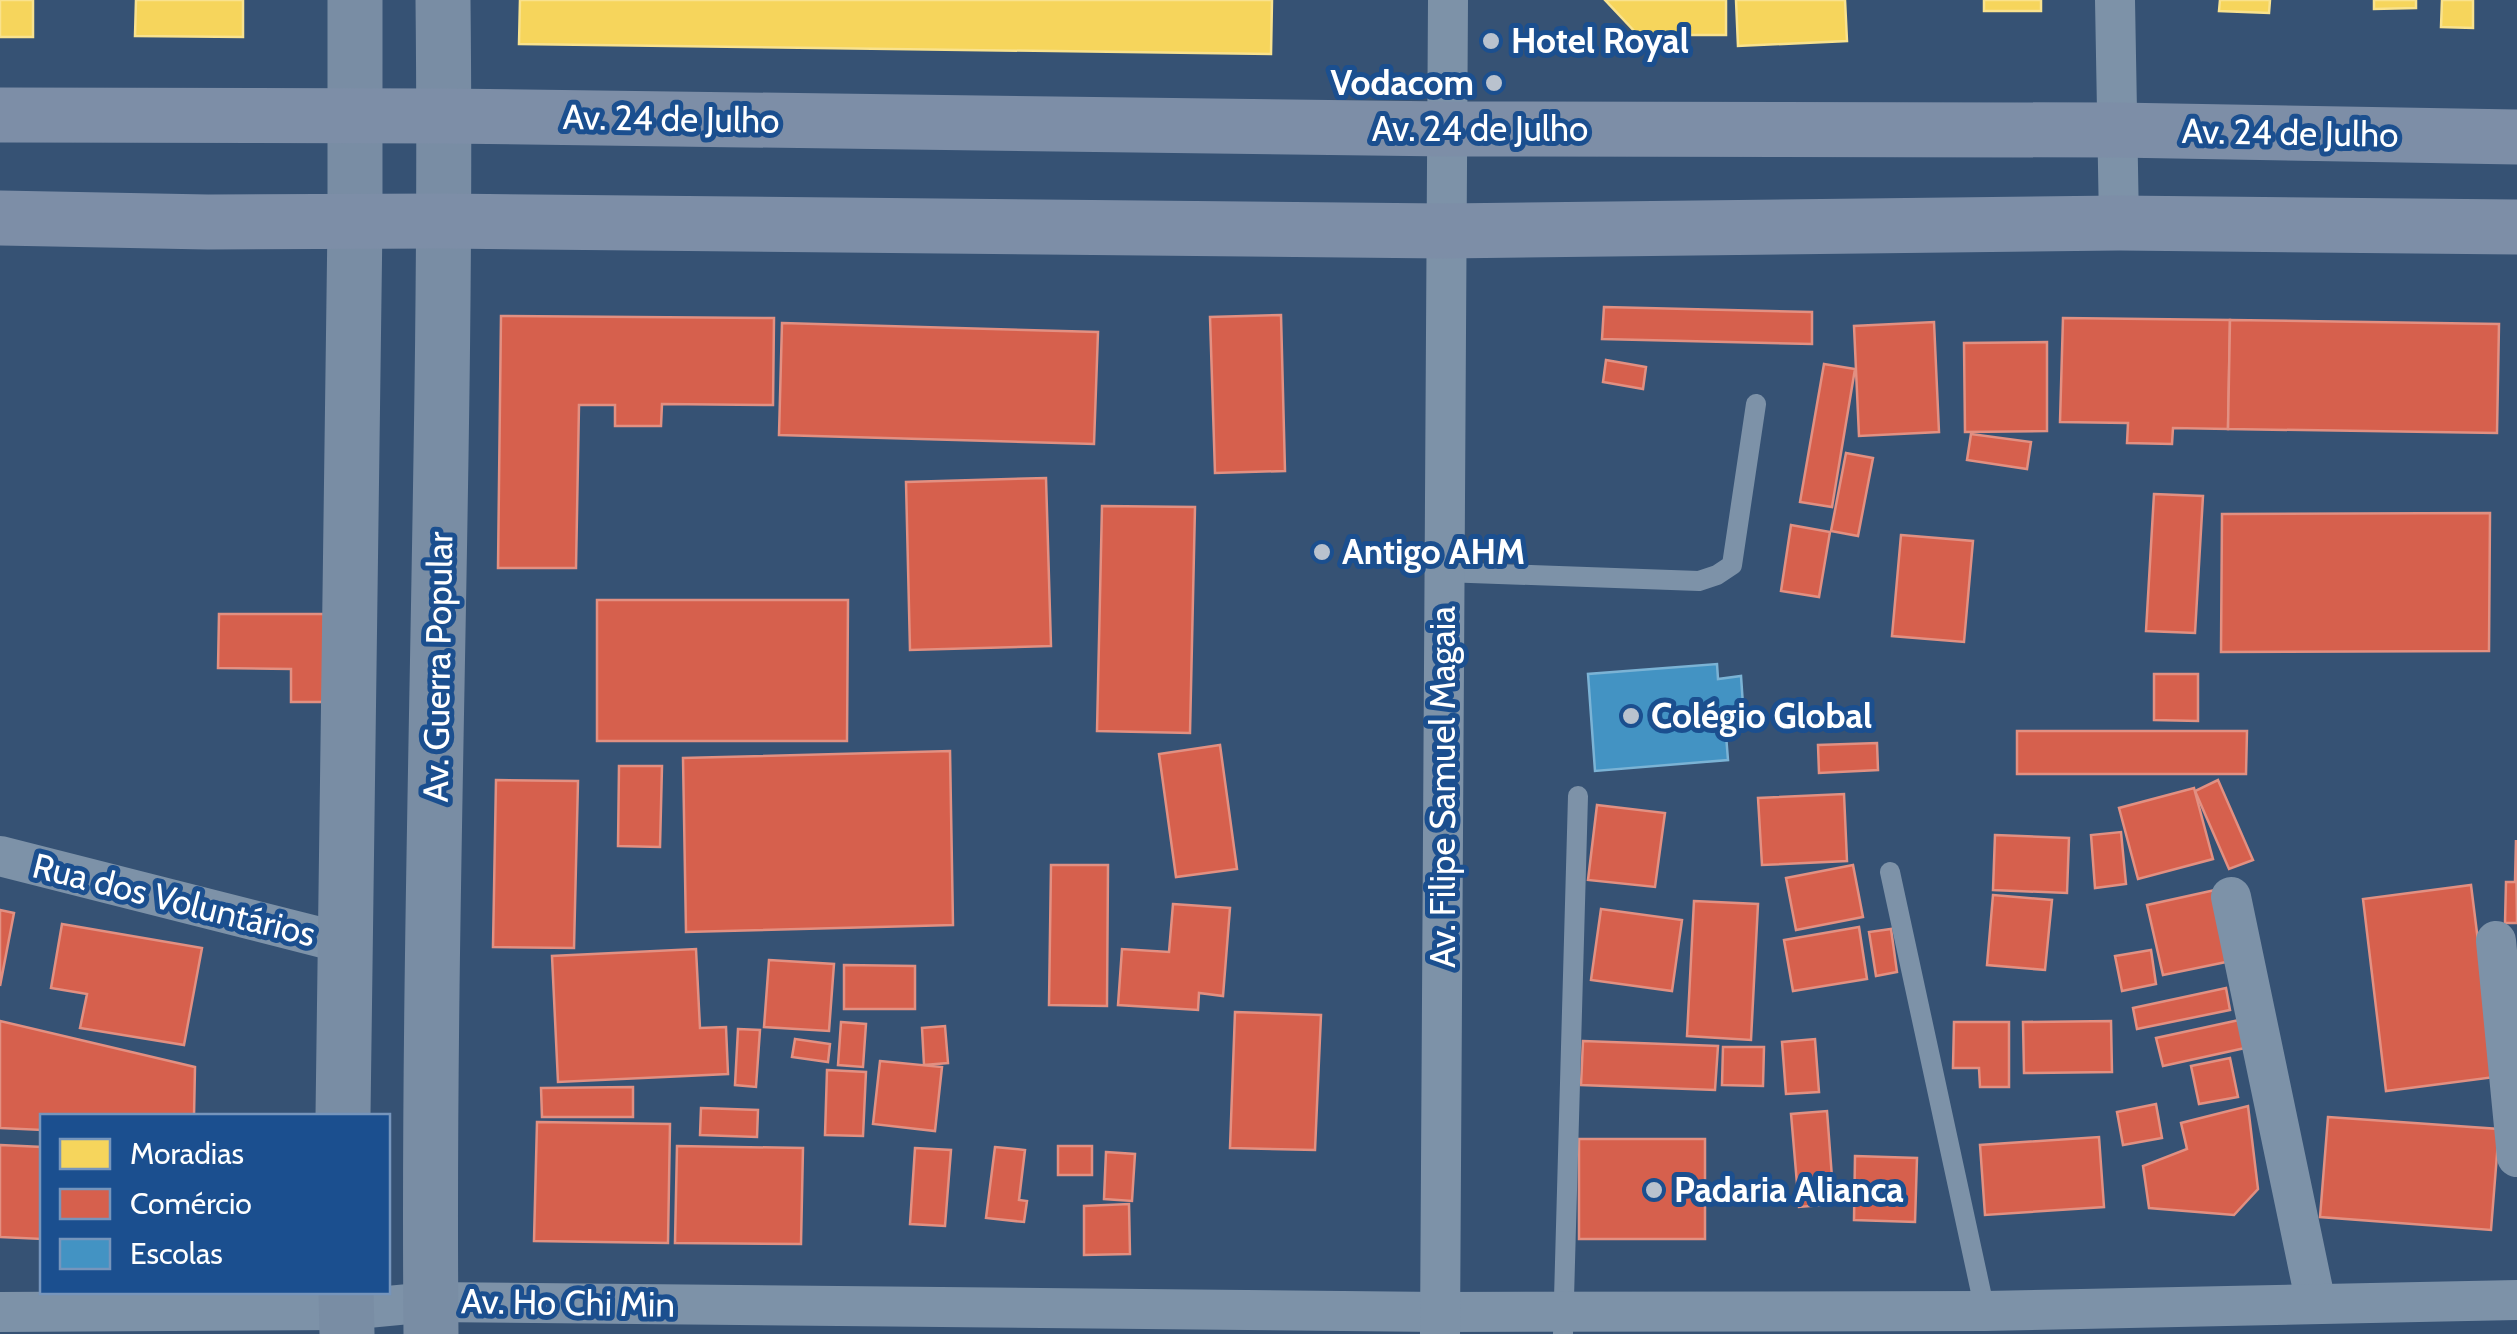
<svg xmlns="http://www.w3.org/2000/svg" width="2517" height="1334" font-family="Cabin,sans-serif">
<rect width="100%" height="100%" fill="#365274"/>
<g fill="#f6d55c" stroke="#f9e28d" stroke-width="2.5">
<rect x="0" y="0" width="33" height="37"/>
<polygon points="136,0 243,0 243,37 135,36"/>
<polygon points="520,0 1272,0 1271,54 519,44"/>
<polygon points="1605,0 1726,0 1726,35 1638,35"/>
<polygon points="1736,0 1845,0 1847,41 1738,46"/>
<rect x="1984" y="0" width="57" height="11"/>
<polygon points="2220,0 2270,0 2269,13 2219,11"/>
<polygon points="2374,0 2416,0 2416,8 2374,9"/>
<polygon points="2442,0 2473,0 2473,28 2441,27"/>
</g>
<g fill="#d6604d" stroke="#e29082" stroke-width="2.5">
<polygon points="1604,307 1812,312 1812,344 1602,339"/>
<polygon points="1281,315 1285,471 1215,473 1210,317"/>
<polygon points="501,316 774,318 773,405 662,404 661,426 615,426 615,405 579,405 576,568 498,568"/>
<polygon points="2063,318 2230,320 2228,429 2173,428 2172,444 2127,443 2128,423 2060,422"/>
<polygon points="2230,320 2499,324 2497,433 2228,429"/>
<polygon points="1934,322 1939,432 1859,436 1854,326"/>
<polygon points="782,323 1098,332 1094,444 779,435"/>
<polygon points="2047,342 2047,431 1965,432 1964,343"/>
<polygon points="1606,360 1646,367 1643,389 1603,382"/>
<polygon points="1824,364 1855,369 1832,507 1800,502"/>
<polygon points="1971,434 2031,442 2027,469 1967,460"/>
<polygon points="1846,453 1873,458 1858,536 1831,531"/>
<polygon points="1046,478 1051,646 910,650 906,482"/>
<polygon points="2154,494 2203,496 2195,633 2146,631"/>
<polygon points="1102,506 1195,507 1190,733 1097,731"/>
<polygon points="2490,513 2489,651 2221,652 2222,514"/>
<polygon points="1791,525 1830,532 1819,597 1781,591"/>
<polygon points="1901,535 1973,541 1964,642 1892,636"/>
<polygon points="597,600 848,600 847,741 597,741"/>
<polygon points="219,614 324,614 323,702 291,702 291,669 218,668"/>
<polygon points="2154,674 2198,674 2198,721 2154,720"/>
<polygon points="2017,731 2247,731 2246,774 2017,774"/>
<polygon points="1877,743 1878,770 1819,773 1818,745"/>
<polygon points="1220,745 1237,869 1176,877 1159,754"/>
<polygon points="950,751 953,925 686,932 683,758"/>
<polygon points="619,766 662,766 660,847 618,846"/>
<polygon points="496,780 578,781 574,948 493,947"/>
<polygon points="2218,780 2253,860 2229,869 2195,791"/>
<polygon points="2194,788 2213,859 2138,879 2119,808"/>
<polygon points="1844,794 1847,861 1762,865 1758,798"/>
<polygon points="1597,805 1665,813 1655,887 1588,880"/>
<polygon points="2121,832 2126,884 2095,888 2091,835"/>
<polygon points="1995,835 2069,838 2067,893 1993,890"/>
<polygon points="2516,840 2517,923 2505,923 2506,882 2515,882"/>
<polygon points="1051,865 1108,865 1107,1006 1049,1005"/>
<polygon points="1853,865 1863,917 1796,930 1786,878"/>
<polygon points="2471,885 2495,1077 2386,1091 2363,899"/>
<polygon points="2215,890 2231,961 2163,975 2147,905"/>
<polygon points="1993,895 2052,900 2045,970 1987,965"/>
<polygon points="1694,901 1758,904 1751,1040 1687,1036"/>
<polygon points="1173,904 1230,908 1223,996 1199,993 1198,1010 1118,1005 1122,949 1169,952"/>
<polygon points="1601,909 1682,920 1672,991 1591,980"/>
<polygon points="0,910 14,913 0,986"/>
<polygon points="62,924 202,948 184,1045 80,1028 87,994 51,988"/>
<polygon points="1859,927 1867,979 1793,991 1784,940"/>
<polygon points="1891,929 1897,972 1876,976 1869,932"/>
<polygon points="696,949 700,1028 726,1027 728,1074 558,1082 552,956"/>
<polygon points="2151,950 2156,984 2122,991 2115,956"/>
<polygon points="769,960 834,964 829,1031 764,1027"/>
<polygon points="844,965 915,966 915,1009 844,1009"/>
<polygon points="2226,988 2230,1010 2137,1029 2133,1008"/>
<polygon points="1235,1012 1321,1015 1315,1150 1230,1148"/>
<polygon points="2239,1020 2245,1048 2163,1066 2156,1038"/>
<polygon points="0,1021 195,1067 194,1116 42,1116 42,1130 0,1128"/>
<polygon points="2111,1021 2112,1072 2024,1073 2023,1022"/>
<polygon points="841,1022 866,1024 863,1067 838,1065"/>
<polygon points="1954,1022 2009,1022 2009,1087 1980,1087 1979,1068 1953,1068"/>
<polygon points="945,1026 948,1063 924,1065 922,1028"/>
<polygon points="738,1029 760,1030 756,1087 735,1085"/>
<polygon points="795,1039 830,1044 828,1062 792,1057"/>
<polygon points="1815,1039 1819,1092 1786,1094 1782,1042"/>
<polygon points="1583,1041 1718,1046 1715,1090 1581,1085"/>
<polygon points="1723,1047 1764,1047 1763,1086 1722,1085"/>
<polygon points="2230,1058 2238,1097 2199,1104 2191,1066"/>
<polygon points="880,1061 942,1067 935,1131 873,1124"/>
<polygon points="827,1070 866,1072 863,1136 825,1135"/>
<polygon points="633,1087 633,1117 542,1117 541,1088"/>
<polygon points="2156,1104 2162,1138 2123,1145 2117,1112"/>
<polygon points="2248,1106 2258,1189 2234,1215 2149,1208 2143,1166 2187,1149 2181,1123"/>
<polygon points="701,1108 758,1110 757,1137 700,1135"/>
<polygon points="1827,1111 1834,1204 1799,1207 1791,1114"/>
<polygon points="2328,1117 2499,1129 2491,1230 2320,1217"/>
<polygon points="537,1122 670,1124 668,1243 534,1241"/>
<polygon points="2099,1137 2104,1207 1985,1215 1980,1145"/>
<rect x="1579" y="1139" width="126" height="100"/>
<polygon points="0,1145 42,1147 42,1239 0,1237"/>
<polygon points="677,1146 803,1148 801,1244 675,1243"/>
<rect x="1058" y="1146" width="34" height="29"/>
<polygon points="995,1147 1025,1150 1019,1200 1027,1201 1024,1222 986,1218"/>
<polygon points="915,1148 951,1150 945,1226 910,1224"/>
<polygon points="1106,1152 1135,1154 1132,1201 1104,1199"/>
<polygon points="1855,1156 1917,1158 1915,1222 1854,1220"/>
<polygon points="1129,1204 1130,1254 1084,1255 1084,1206"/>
</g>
<polygon fill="#4393c3" stroke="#7bb3d5" stroke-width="2.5" points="1717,664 1718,679 1741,676 1744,720 1725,722 1728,760 1595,771 1588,674"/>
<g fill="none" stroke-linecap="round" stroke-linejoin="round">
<g stroke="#7d92a8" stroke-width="20">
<polyline points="1443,572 1699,581 1717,575 1732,565 1756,404"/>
<polyline points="1890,872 1985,1311"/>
<polyline points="1563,1334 1578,796"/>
</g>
<g stroke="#7d92a8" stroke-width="40">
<polyline points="2115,0 2119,223"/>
<polyline points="0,856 347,944"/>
<polyline points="2231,897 2316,1304"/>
<polyline points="2496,941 2517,1157"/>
<polyline points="0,1312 346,1310 430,1302 1440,1312 1985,1311 2517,1300"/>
<polyline points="1440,1334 1448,0"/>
</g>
<g stroke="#798da4" stroke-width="55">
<polyline points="343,1116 355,222 355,0"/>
<polyline points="346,1292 347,1334"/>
<path d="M431 1334C427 889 448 445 443 0"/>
</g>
<g stroke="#7d8ea7" stroke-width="55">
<polyline points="0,115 444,116 1448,129 2117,130 2517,137"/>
<polyline points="0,218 208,222 444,221 1445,231 2119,223 2517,227"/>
</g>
</g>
<g fill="#b9c2ce" stroke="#1b4f8f" stroke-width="4">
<circle cx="1491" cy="41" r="10"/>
<circle cx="1494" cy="83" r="10"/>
<circle cx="1322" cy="552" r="10"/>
<circle cx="1631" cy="716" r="10"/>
<circle cx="1654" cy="1190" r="10"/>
</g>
<g text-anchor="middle" stroke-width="10" stroke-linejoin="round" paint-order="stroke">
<g font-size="35" font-weight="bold" fill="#fff" stroke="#1b4f8f" text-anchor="start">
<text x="1511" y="53">Hotel Royal</text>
<text x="1474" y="95" text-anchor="end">Vodacom</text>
<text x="1342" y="564">Antigo AHM</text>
<text x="1651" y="728">Colégio Global</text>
<text x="1674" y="1202">Padaria Alianca</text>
</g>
<g font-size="35" fill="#fff" stroke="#1b4f8f">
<text transform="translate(671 119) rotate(1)" y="12">Av. 24 de Julho</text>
<text x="1480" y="141">Av. 24 de Julho</text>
<text transform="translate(2290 133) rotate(1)" y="12">Av. 24 de Julho</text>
<text transform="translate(438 667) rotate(-89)" y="12">Av. Guerra Popular</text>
<text transform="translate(1443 787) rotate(-90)" y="12">Av. Filipe Samuel Magaia</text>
<text transform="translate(174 900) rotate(14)" y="12">Rua dos Voluntários</text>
<text transform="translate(568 1303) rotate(1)" y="12">Av. Ho Chi Min</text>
</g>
</g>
<rect x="40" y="1114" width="350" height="180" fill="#1b4f8f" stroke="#7695bc" stroke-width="2.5"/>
<rect x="60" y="1139" width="50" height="30" fill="#f6d55c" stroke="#7695bc" stroke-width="2.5"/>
<text x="130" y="1164" font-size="30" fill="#ffffff">Moradias</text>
<rect x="60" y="1189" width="50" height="30" fill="#d6604d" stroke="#7695bc" stroke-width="2.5"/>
<text x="130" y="1214" font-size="30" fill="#ffffff">Comércio</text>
<rect x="60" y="1239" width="50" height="30" fill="#4393c3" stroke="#7695bc" stroke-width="2.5"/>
<text x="130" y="1264" font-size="30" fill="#ffffff">Escolas</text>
</svg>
